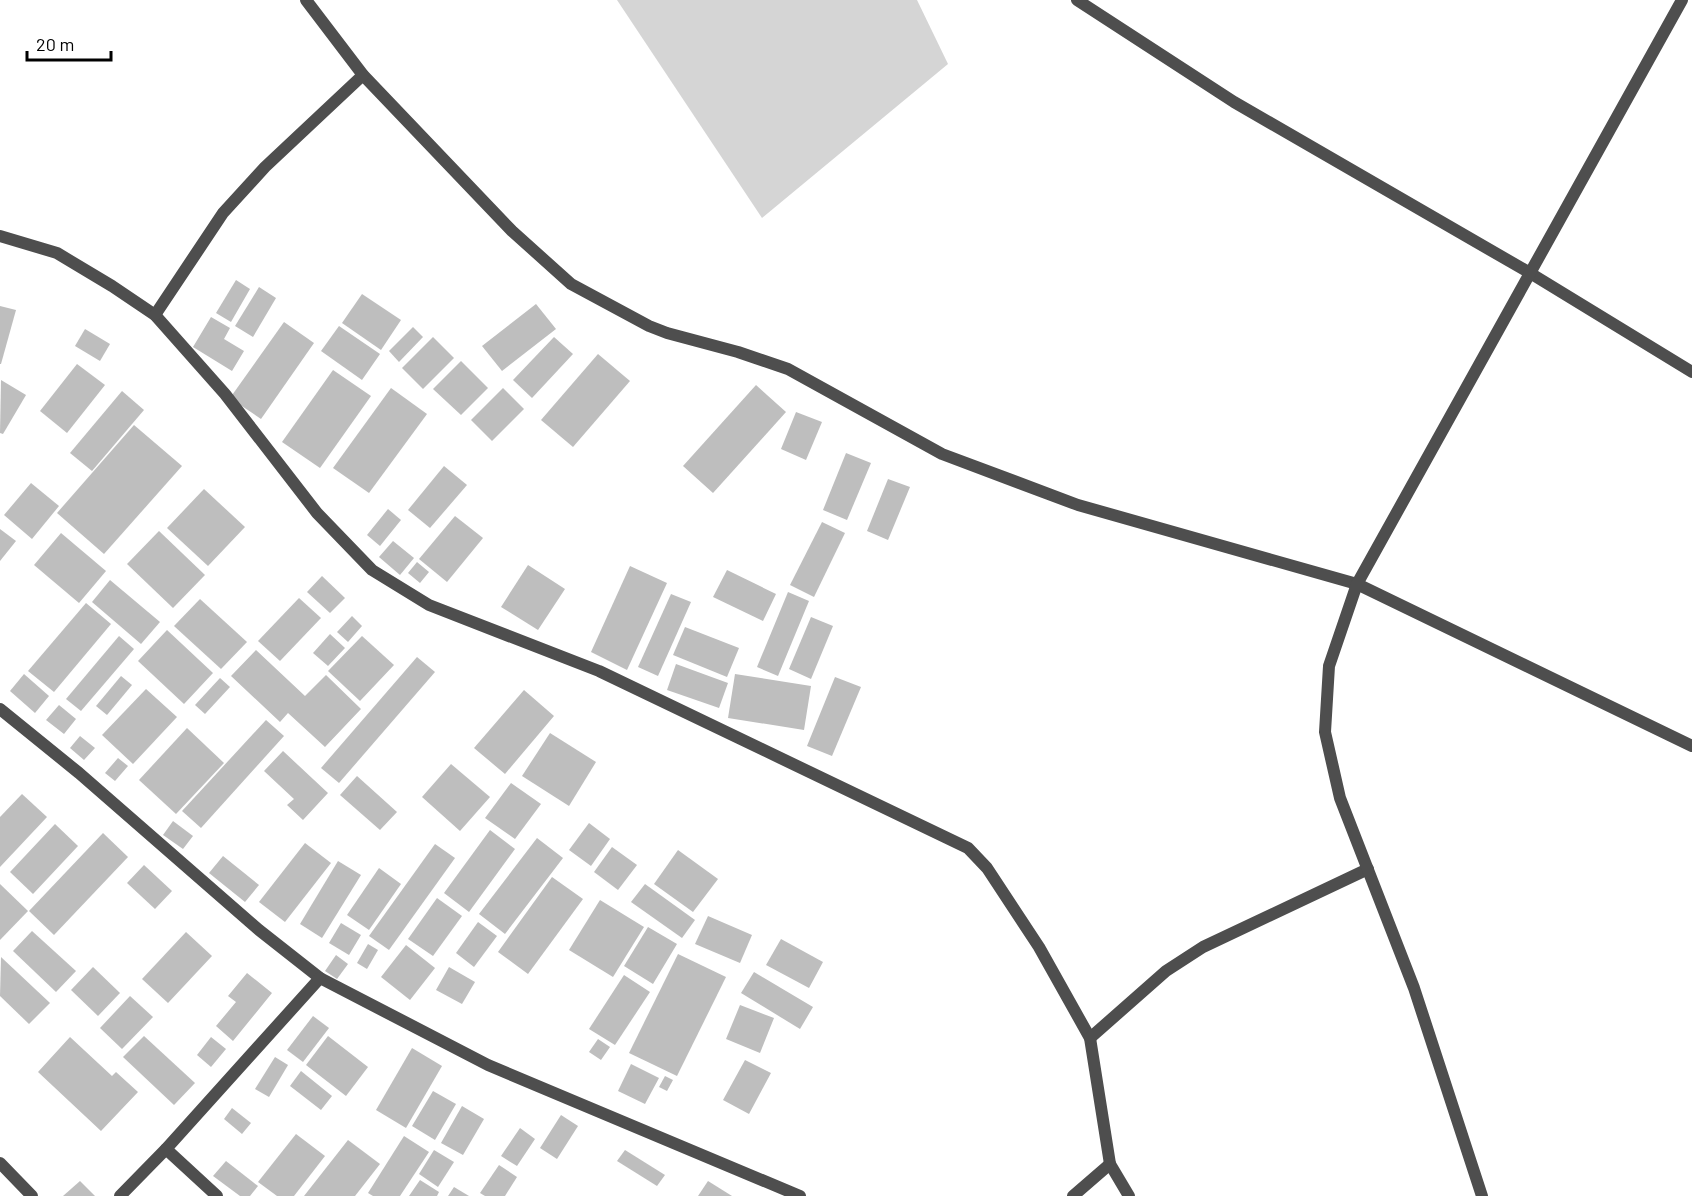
<svg xmlns="http://www.w3.org/2000/svg" width="1692" height="1196" font-family="Barlow,sans-serif">
<rect width="100%" height="100%" fill="#fff"/>
<polygon fill="#d5d5d5" points="617,0 917,0 948,64 762,218"/>
<g fill="#bebebe">
<polygon points="236,280 250,289 231,322 216,313"/>
<polygon points="259,287 276,298 253,337 235,326"/>
<polygon points="362,294 401,320 381,350 342,323"/>
<polygon points="536,304 556,329 502,371 482,346"/>
<polygon points="0,306 16,310 1,364 0,364"/>
<polygon points="211,317 230,328 224,339 244,351 232,371 193,347"/>
<polygon points="284,322 314,343 261,419 230,398"/>
<polygon points="339,326 380,354 362,380 321,351"/>
<polygon points="413,327 423,337 399,362 389,351"/>
<polygon points="85,329 110,344 100,361 75,346"/>
<polygon points="433,337 454,358 423,389 402,368"/>
<polygon points="554,337 573,354 532,398 513,380"/>
<polygon points="598,354 630,381 573,447 541,420"/>
<polygon points="461,361 488,388 461,415 433,389"/>
<polygon points="77,364 105,385 67,433 40,411"/>
<polygon points="333,370 371,396 320,468 282,442"/>
<polygon points="1,380 26,395 3,434 0,433"/>
<polygon points="756,385 786,412 713,493 683,466"/>
<polygon points="391,388 427,414 369,493 333,468"/>
<polygon points="503,388 524,409 492,441 471,420"/>
<polygon points="122,391 144,410 92,471 70,453"/>
<polygon points="796,412 822,422 806,460 781,449"/>
<polygon points="134,425 182,466 104,554 57,513"/>
<polygon points="846,453 871,463 847,520 823,510"/>
<polygon points="444,466 467,485 430,528 408,510"/>
<polygon points="888,479 910,487 888,540 867,531"/>
<polygon points="31,483 59,506 32,539 4,515"/>
<polygon points="204,489 245,527 208,566 167,528"/>
<polygon points="388,509 401,520 380,546 367,535"/>
<polygon points="455,516 483,538 447,582 419,559"/>
<polygon points="822,522 845,533 814,597 790,585"/>
<polygon points="0,529 16,541 0,561"/>
<polygon points="159,531 205,575 173,608 127,564"/>
<polygon points="61,533 106,571 79,603 34,565"/>
<polygon points="393,541 414,558 400,575 379,557"/>
<polygon points="417,562 429,572 420,583 408,573"/>
<polygon points="528,565 565,589 538,630 501,607"/>
<polygon points="630,566 667,583 627,670 591,652"/>
<polygon points="727,570 776,594 763,621 713,597"/>
<polygon points="322,576 345,598 330,613 307,592"/>
<polygon points="110,580 160,622 141,644 92,602"/>
<polygon points="788,592 809,601 778,676 757,667"/>
<polygon points="671,594 691,602 658,676 638,667"/>
<polygon points="299,598 321,618 280,661 258,641"/>
<polygon points="200,599 247,642 221,669 174,626"/>
<polygon points="86,603 111,624 54,692 28,671"/>
<polygon points="352,616 362,626 348,642 337,632"/>
<polygon points="811,617 833,626 811,679 789,669"/>
<polygon points="685,627 739,648 727,677 673,655"/>
<polygon points="167,630 213,673 184,704 138,661"/>
<polygon points="330,634 345,648 328,666 313,653"/>
<polygon points="119,636 134,649 81,711 66,699"/>
<polygon points="362,636 394,665 360,701 328,671"/>
<polygon points="256,650 305,696 326,675 361,709 325,747 288,713 280,722 231,676"/>
<polygon points="417,657 435,672 339,783 321,768"/>
<polygon points="676,664 728,683 719,708 667,690"/>
<polygon points="24,674 49,696 35,713 10,691"/>
<polygon points="735,674 811,686 804,730 728,718"/>
<polygon points="121,676 132,685 107,715 96,706"/>
<polygon points="835,677 861,687 832,756 807,746"/>
<polygon points="220,678 230,687 205,714 195,705"/>
<polygon points="146,689 177,717 133,764 102,735"/>
<polygon points="524,690 554,716 505,774 474,748"/>
<polygon points="59,705 76,719 64,734 46,720"/>
<polygon points="266,720 284,736 201,828 182,811"/>
<polygon points="187,728 224,763 176,814 139,780"/>
<polygon points="550,733 596,762 569,806 522,776"/>
<polygon points="80,736 95,748 84,760 70,748"/>
<polygon points="283,751 328,793 303,820 287,805 294,799 264,771"/>
<polygon points="118,758 128,766 115,781 105,773"/>
<polygon points="451,764 490,797 460,831 422,797"/>
<polygon points="357,776 397,812 380,830 340,795"/>
<polygon points="511,783 541,804 515,839 485,818"/>
<polygon points="22,794 47,817 0,867 0,817"/>
<polygon points="173,821 193,836 183,849 163,835"/>
<polygon points="589,823 610,839 591,866 569,850"/>
<polygon points="55,824 78,846 33,894 10,872"/>
<polygon points="490,830 515,849 469,912 444,893"/>
<polygon points="103,833 128,857 54,935 29,911"/>
<polygon points="537,838 563,858 505,934 479,914"/>
<polygon points="305,843 331,863 285,922 259,902"/>
<polygon points="435,844 455,858 389,950 369,936"/>
<polygon points="612,847 637,865 618,890 594,872"/>
<polygon points="678,850 718,879 693,912 654,884"/>
<polygon points="223,856 259,885 245,902 209,873"/>
<polygon points="338,861 361,875 322,938 300,924"/>
<polygon points="144,865 172,891 155,909 127,883"/>
<polygon points="379,868 401,884 369,930 347,915"/>
<polygon points="552,877 583,899 528,974 498,952"/>
<polygon points="0,884 28,911 0,940"/>
<polygon points="645,884 695,920 682,938 631,902"/>
<polygon points="437,898 462,916 433,956 408,939"/>
<polygon points="600,900 644,927 613,977 569,950"/>
<polygon points="708,916 752,935 740,963 695,944"/>
<polygon points="478,922 497,936 474,967 456,953"/>
<polygon points="341,923 361,935 349,955 329,943"/>
<polygon points="648,927 677,944 653,984 624,966"/>
<polygon points="32,931 76,971 56,992 13,951"/>
<polygon points="186,932 212,956 168,1003 142,979"/>
<polygon points="781,939 823,962 809,988 766,965"/>
<polygon points="368,944 378,950 367,969 357,963"/>
<polygon points="406,945 435,968 410,1000 381,977"/>
<polygon points="678,954 726,977 677,1076 629,1053"/>
<polygon points="336,955 348,964 337,979 325,971"/>
<polygon points="1,957 50,1003 29,1024 0,996"/>
<polygon points="93,967 120,993 98,1016 71,990"/>
<polygon points="449,967 475,982 462,1004 436,990"/>
<polygon points="754,972 813,1007 800,1029 741,993"/>
<polygon points="247,973 272,993 233,1041 216,1026 236,1002 228,996"/>
<polygon points="624,975 650,992 615,1045 589,1029"/>
<polygon points="130,996 153,1017 122,1049 100,1028"/>
<polygon points="740,1005 774,1018 760,1053 726,1039"/>
<polygon points="313,1016 329,1028 303,1062 287,1050"/>
<polygon points="144,1036 195,1083 174,1105 123,1057"/>
<polygon points="328,1036 368,1067 346,1096 306,1065"/>
<polygon points="70,1037 112,1076 116,1072 138,1092 101,1131 38,1072"/>
<polygon points="211,1037 226,1049 211,1067 197,1055"/>
<polygon points="598,1039 610,1047 601,1060 589,1052"/>
<polygon points="412,1048 442,1066 406,1128 376,1110"/>
<polygon points="275,1057 288,1065 269,1097 255,1089"/>
<polygon points="745,1060 771,1073 749,1114 723,1100"/>
<polygon points="631,1064 659,1078 645,1104 618,1091"/>
<polygon points="301,1071 332,1096 321,1110 290,1086"/>
<polygon points="665,1076 673,1080 667,1091 659,1087"/>
<polygon points="433,1091 456,1104 435,1140 412,1126"/>
<polygon points="462,1106 484,1119 463,1155 441,1143"/>
<polygon points="232,1108 251,1123 242,1134 224,1119"/>
<polygon points="561,1115 578,1126 557,1159 540,1148"/>
<polygon points="520,1128 535,1139 517,1166 501,1156"/>
<polygon points="296,1134 325,1156 294,1196 277,1196 258,1182"/>
<polygon points="404,1136 429,1152 400,1196 373,1196 368,1193"/>
<polygon points="348,1140 380,1164 355,1196 304,1196"/>
<polygon points="434,1150 454,1162 438,1187 419,1174"/>
<polygon points="625,1150 665,1175 657,1186 617,1161"/>
<polygon points="226,1161 258,1186 250,1196 240,1196 213,1176"/>
<polygon points="499,1165 517,1177 505,1196 485,1196 480,1193"/>
<polygon points="420,1180 439,1192 437,1196 409,1196"/>
<polygon points="80,1181 95,1196 63,1196"/>
<polygon points="708,1181 732,1196 698,1196"/>
<polygon points="454,1187 469,1196 448,1196"/>
</g>
<g fill="none" stroke-linecap="round" stroke-linejoin="round">
<g stroke="#4e4e4e" stroke-width="12">
<polyline points="306,0 363,75 512,231 571,284 649,326 667,333 738,352 788,369 942,454 1078,505 1357,584 1692,746"/>
<polyline points="1077,0 1234,102 1530,273 1692,372"/>
<polyline points="0,236 57,253 112,286 155,315 225,394 317,513 372,570 429,605 599,671 968,848 987,868 1039,947 1090,1038 1110,1164 1129,1196"/>
<polyline points="155,315 223,213 265,167 363,75"/>
<polyline points="0,709 79,773 259,930 320,978 488,1065 800,1196"/>
<polyline points="1090,1038 1166,971 1203,947 1368,869"/>
<polyline points="166,1149 217,1196"/>
<polyline points="0,1163 32,1196"/>
<polyline points="120,1196 166,1149 320,978"/>
<polyline points="1073,1196 1110,1164"/>
<polyline points="1482,1196 1414,988 1340,798 1325,732 1329,666 1357,584 1682,0"/>
</g>
</g>
<path d="M27 51v9h84v-9" fill="none" stroke="#000000" stroke-width="3"/>
<text x="36" y="51" font-size="18" fill="#000000" stroke="#ffffff" stroke-width="4.5" paint-order="stroke">20 m</text>
</svg>
